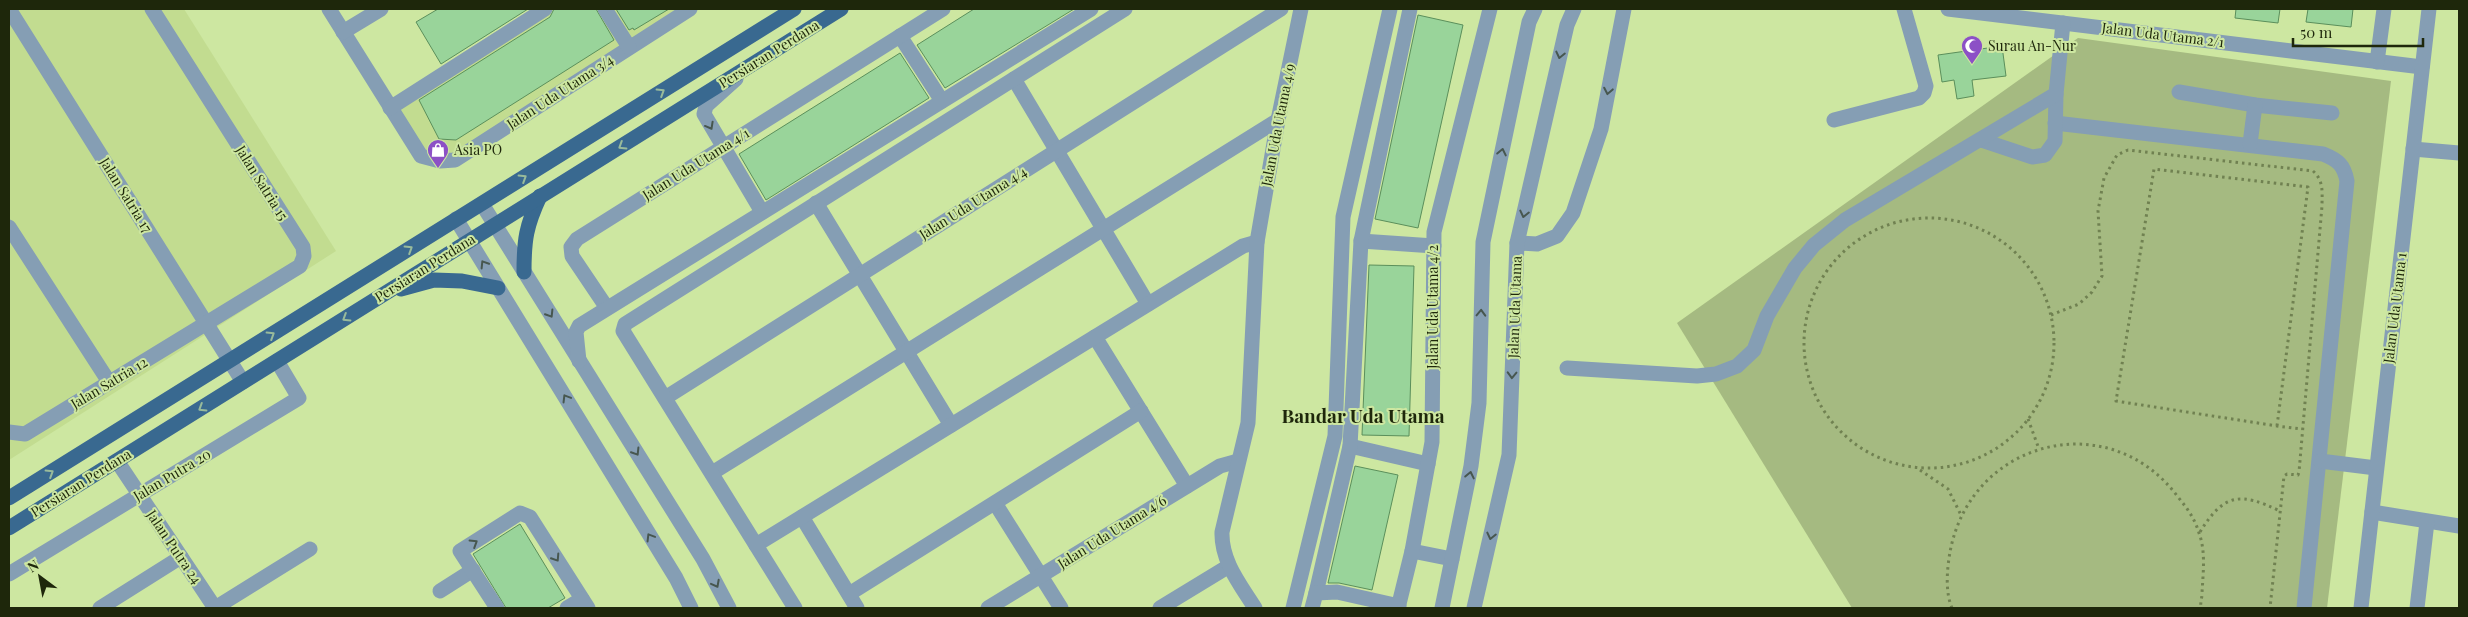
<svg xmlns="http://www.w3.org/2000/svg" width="2468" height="617" font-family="'Playfair Display',serif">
<rect width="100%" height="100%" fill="#cde7a1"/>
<g fill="#c2dc90">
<polygon points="9,9 184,9 336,251 9,460"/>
<polygon points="536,9 679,9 454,153 441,155 426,150 392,101"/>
</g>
<polygon fill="#a5ba81" points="2078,38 2391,81 2327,608 1852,608 1677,323"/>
<g fill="#99d49a" stroke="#5b8f5b">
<polygon points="438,9 528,9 441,64 416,22"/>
<polygon points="554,9 596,9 614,40 456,140 439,139 419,100 550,17"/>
<polygon points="616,9 669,9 634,30 633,28 629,30"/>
<polygon points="974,9 1074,9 945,88 917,45"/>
<polygon points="2236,9 2280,9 2278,23 2235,18"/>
<polygon points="2308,9 2353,9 2351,27 2306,22"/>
<polygon points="1418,15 1463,25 1418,228 1375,219"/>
<polygon points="2002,46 2006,76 1972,80 1974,96 1957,99 1954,80 1942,82 1938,55"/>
<polygon points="900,53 929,98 766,200 739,154"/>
<polygon points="1369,265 1414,266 1409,436 1362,435"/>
<polygon points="1355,466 1398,475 1372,590 1339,583 1328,583"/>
<polygon points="520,524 565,598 548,608 506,608 473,554"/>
</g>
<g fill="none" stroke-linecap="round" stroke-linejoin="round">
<g stroke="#708151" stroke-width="3" stroke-dasharray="2.5 4" stroke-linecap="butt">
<circle cx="1929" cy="343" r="125"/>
<path d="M2051 315 2079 304 2092 292 2102 276 2098 211 2104 178 2117 155 2128 150 2313 171C2324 181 2322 192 2322 206L2299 472 2298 475 2287 474 2284 476 2270 608"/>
<polyline points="2028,419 2039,449"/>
<polyline points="2277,426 2308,187 2154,169 2116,401 2277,426 2302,429"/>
<polyline points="1920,470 1948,489 1962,517"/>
<path d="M2200 532C2224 493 2240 492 2280 511"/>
<path d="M1952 608C1945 592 1947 569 1950 552 1971 439 2110 405 2178 497 2187 508 2195 519 2199 533 2206 552 2203 573 2202 593 2202 599 2200 603 2201 608"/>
</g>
<g stroke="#859eb4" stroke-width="15">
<polyline points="9,9 243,382"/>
<polyline points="329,9 421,156 440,161 455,160 690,9"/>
<polyline points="605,9 629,47"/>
<polyline points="1948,9 2422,67"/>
<polyline points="343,32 381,9"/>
<polyline points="900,36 942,101"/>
<polyline points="2377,62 2384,9"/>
<polyline points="736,79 706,106 704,114 762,212"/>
<polyline points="1014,79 1148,304"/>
<polyline points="2179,92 2255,105 2332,113"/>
<polyline points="390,108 545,9"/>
<polyline points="1834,120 1919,98 1924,93 1926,86 1904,9"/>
<path d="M2055 123 2323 154C2338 160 2344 165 2347 181L2304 608"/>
<polyline points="1981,140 2032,157 2045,155 2055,141 2056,94"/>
<polyline points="2250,144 2255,105"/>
<polyline points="2413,149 2459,153"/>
<polyline points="816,203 951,425"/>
<polyline points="482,204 703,559 729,608"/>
<polyline points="456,219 676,578 691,608"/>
<polyline points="9,227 109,382"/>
<polyline points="1361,241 1434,246"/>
<polyline points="1517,243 1537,244 1557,236 1573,213 1601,129 1624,9"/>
<polyline points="607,308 572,256 571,247 577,239 943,9"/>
<polyline points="1095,337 1187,486"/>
<polyline points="579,361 576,332 579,326 1091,9"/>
<polyline points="1567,368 1697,376 1716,374 1737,366 1754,350 1767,316 1795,268 1814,245 1845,220 2056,94 2063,23"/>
<polyline points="665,398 1281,9"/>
<polyline points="9,432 25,434 300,266 304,256 303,247 152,9"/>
<polyline points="1350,446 1428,464"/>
<polyline points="117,461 215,608"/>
<polyline points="2320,461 2376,468"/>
<polyline points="712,473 1278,120"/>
<polyline points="995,503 1061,608"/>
<polyline points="2372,512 2459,526"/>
<polyline points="802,517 857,608"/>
<polyline points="756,545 1243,246 1257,242"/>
<polyline points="1412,551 1452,559"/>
<polyline points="9,574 299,398 277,361"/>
<polyline points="440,591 473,570"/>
<polyline points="1316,593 1350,446 1361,241 1410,9"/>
<polyline points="849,594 1141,411"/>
<polyline points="100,608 181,557"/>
<polyline points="215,608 310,549"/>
<polyline points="497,608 460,551 520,513 530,517 588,608"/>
<polyline points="567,608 582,599"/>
<polyline points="795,608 623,331 625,324 1125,9"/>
<polyline points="988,608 1220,466 1238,461"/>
<polyline points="1160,608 1229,566"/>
<path d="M1255 608C1240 584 1221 561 1222 532L1248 423 1257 242 1278 120 1301 9"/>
<polyline points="1293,608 1335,436 1343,217 1390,9"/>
<polyline points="1312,608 1316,593 1337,592 1399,606"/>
<polyline points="1398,608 1412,551 1432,442 1434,232 1490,9"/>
<polyline points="1442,608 1471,466 1479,403 1483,242 1529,22 1535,9"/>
<polyline points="1474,608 1509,455 1517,243 1567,25 1574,9"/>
<polyline points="2361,608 2429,9"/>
<polyline points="2417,608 2427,522"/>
</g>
<g stroke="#396990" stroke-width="15">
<path d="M524 272C524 240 526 226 540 196"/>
<polyline points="401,289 434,280 462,281 498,288"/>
<polyline points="9,498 794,9"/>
<polyline points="9,528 841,9"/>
</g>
</g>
<defs><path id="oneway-chevron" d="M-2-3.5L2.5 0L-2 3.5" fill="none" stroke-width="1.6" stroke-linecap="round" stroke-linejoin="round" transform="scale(1.25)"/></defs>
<g stroke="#47574f">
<use href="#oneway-chevron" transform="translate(1560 55) rotate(103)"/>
<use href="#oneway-chevron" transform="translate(1608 91) rotate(101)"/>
<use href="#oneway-chevron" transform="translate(710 126) rotate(61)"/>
<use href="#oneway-chevron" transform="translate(1502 152) rotate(-78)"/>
<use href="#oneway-chevron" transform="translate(1524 214) rotate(103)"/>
<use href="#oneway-chevron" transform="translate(484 264) rotate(-122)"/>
<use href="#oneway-chevron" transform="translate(1481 313) rotate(-88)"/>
<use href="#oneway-chevron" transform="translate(550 314) rotate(58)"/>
<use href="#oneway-chevron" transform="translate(1512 375) rotate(92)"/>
<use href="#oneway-chevron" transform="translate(566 398) rotate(-121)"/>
<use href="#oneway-chevron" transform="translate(636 452) rotate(58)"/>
<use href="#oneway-chevron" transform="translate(1470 475) rotate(-78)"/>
<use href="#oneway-chevron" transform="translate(1491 536) rotate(103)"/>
<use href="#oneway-chevron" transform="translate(650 537) rotate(-121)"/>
<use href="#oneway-chevron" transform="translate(474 543) rotate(-32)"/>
<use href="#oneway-chevron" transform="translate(556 558) rotate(57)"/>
<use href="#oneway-chevron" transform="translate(716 584) rotate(62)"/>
</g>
<g stroke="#99bb9b">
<use href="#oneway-chevron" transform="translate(661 92) rotate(-32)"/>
<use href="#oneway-chevron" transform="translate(622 146) rotate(148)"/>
<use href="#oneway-chevron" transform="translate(523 178) rotate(-32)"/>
<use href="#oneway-chevron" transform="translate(409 249) rotate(-32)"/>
<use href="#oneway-chevron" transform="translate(346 318) rotate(148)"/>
<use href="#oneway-chevron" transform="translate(271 335) rotate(-32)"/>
<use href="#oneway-chevron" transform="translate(202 408) rotate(148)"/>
<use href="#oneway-chevron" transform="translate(50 473) rotate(-32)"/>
</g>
<defs>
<g id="mosque-pin" transform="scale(1.125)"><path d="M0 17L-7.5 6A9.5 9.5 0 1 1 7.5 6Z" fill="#8c50c6" stroke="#cde7a1"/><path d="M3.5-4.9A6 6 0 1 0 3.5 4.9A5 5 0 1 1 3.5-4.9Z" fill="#fff"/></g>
<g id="shop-pin" transform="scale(1.125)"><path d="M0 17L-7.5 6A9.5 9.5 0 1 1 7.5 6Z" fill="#8c50c6" stroke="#cde7a1"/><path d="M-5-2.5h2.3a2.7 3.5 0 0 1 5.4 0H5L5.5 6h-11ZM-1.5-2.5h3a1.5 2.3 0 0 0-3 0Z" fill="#fff"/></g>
</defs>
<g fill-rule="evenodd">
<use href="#mosque-pin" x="1972" y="46"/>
<use href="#shop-pin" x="438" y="150"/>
</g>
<g text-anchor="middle" stroke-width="4" stroke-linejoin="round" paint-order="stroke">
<g font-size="14" fill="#1e270b" stroke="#cde7a1">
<text transform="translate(2163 35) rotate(7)" y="5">Jalan Uda Utama 2/1</text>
<text transform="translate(769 54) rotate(-32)" y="5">Persiaran Perdana</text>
<text transform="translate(560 92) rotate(-33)" y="5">Jalan Uda Utama 3/4</text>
<text transform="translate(1278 125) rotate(-79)" y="5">Jalan Uda Utama 4/9</text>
<text transform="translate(696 164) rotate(-32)" y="5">Jalan Uda Utama 4/1</text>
<text transform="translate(262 183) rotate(58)" y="5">Jalan Satria 15</text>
<text transform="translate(126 195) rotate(58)" y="5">Jalan Satria 17</text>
<text transform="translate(973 203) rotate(-32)" y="5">Jalan Uda Utama 4/4</text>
<text transform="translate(425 268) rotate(-32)" y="5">Persiaran Perdana</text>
<text transform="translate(1433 307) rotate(-90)" y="5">Jalan Uda Utama 4/2</text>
<text transform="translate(1515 307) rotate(-88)" y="5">Jalan Uda Utama</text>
<text transform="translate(2395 308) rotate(-83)" y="5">Jalan Uda Utama 1</text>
<text transform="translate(109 383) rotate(-31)" y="5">Jalan Satria 12</text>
<text transform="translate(172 475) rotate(-31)" y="5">Jalan Putra 20</text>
<text transform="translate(81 483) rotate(-32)" y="5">Persiaran Perdana</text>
<text transform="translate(1112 532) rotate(-32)" y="5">Jalan Uda Utama 4/6</text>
<text transform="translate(174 547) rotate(56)" y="5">Jalan Putra 24</text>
</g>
<g font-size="14" fill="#1e270b" stroke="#cde7a1" text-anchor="start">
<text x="1988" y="51">Surau An-Nur</text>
<text x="454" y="155">Asia PO</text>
</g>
<g font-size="19" font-weight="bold" fill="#1e270b" stroke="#cde7a1">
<text x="1363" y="423">Bandar Uda Utama</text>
</g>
</g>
<rect width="2468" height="617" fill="none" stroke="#1e270b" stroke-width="20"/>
<g transform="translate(40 577) rotate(328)" stroke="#cde7a1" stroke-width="4" paint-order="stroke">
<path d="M0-4L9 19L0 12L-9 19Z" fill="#1e270b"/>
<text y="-8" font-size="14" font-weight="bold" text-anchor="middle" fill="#1e270b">N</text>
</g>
<path d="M2293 38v8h130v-8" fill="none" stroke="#1e270b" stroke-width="2.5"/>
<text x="2300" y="38" font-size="15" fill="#1e270b" stroke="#cde7a1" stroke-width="4" paint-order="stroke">50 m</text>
</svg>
